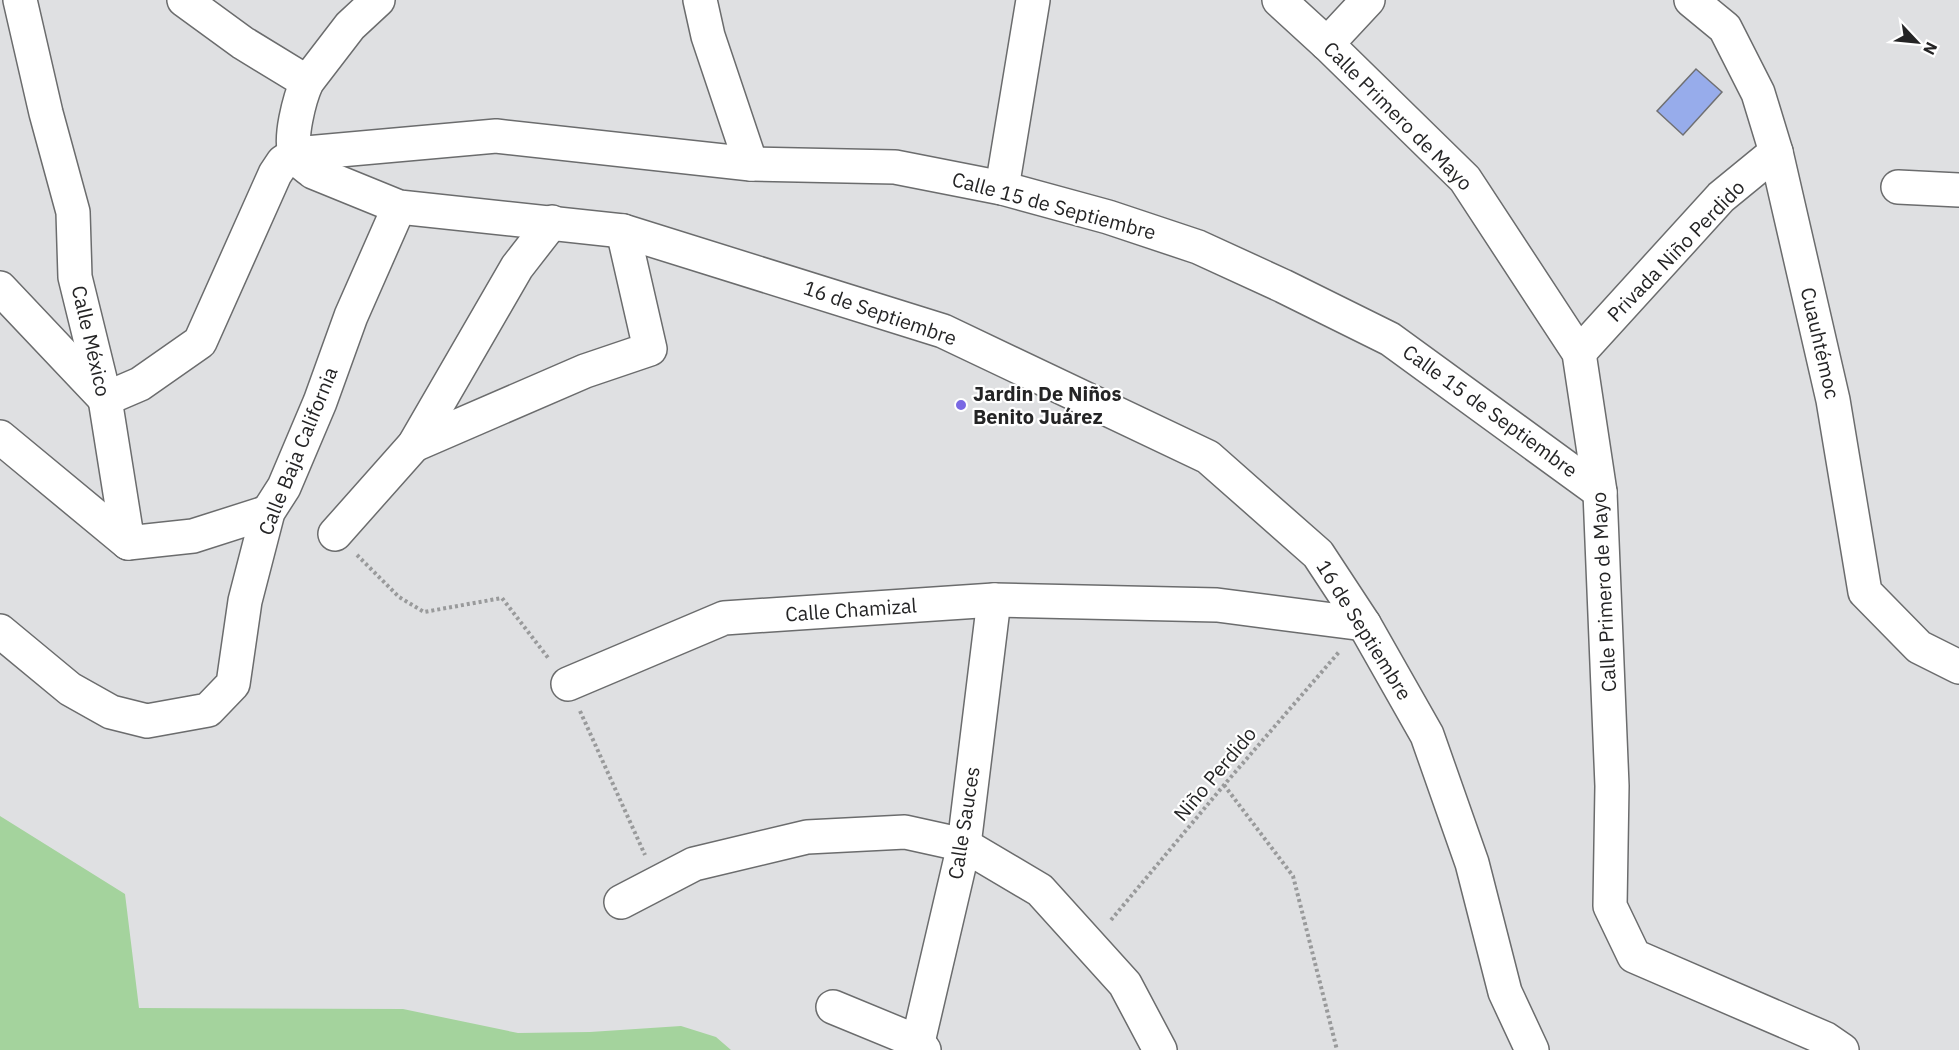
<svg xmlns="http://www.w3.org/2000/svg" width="1959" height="1050" font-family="'IBM Plex Sans',sans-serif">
<rect width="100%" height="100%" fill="#dfe0e2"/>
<polygon fill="#a4d39d" points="0,816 125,894 139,1008 403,1009 518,1033 590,1032 681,1026 716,1037 731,1050 0,1050"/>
<polygon fill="#97aceb" stroke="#707072" stroke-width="1.5" points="1696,69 1722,92 1683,135 1657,111"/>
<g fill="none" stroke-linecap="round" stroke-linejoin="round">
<g stroke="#6b6c6d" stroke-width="36">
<g id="street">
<polyline points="20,0 46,113 73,212 75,277 105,399 128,543 193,536 268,512"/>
<polyline points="184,0 243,43 307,82"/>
<path d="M378 0 350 26 307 82C300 97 288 141 296 156 300 163 307 167 313 172L399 207 623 231 943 331 1208 457 1318 554 1364 624 1427 735 1472 863 1505 992 1532 1050"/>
<polyline points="700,0 708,36 751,164"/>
<polyline points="1279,0 1327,44 1465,179 1579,353 1600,492 1612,786 1610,906 1634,956 1826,1039 1842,1050"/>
<polyline points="1691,0 1725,28 1758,93 1776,152 1833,400 1865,592 1919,647 1959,667"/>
<polyline points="1327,44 1368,0"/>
<polyline points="1898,187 1959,190"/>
<polyline points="1002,188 1033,0"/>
<polyline points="0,288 105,399 140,384 200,342 275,174 283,162 295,154 496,136 751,164 895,167 1002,188 1108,217 1198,247 1283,286 1390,339 1600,492"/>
<polyline points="1579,353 1721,197 1776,152"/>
<polyline points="0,437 128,543"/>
<polyline points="414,445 585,371 650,349 623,231"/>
<polyline points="335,534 414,445 517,267 552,222"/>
<polyline points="0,631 70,689 111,712 147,721 208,710 233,684 245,601 268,512 284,487 320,402 351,316 399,207"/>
<polyline points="568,684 724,618 994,600 1217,605 1364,624"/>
<polyline points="621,902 694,864 807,837 905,832 964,845 1040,890 1125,984 1160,1050"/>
<polyline points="833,1007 918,1042 924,1050"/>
<polyline points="918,1042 964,845 994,600"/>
</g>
</g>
<g stroke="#999a9b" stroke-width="4" stroke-dasharray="3 3" stroke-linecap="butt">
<polyline points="357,555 399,597 424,612 502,598 549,659"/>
<polyline points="580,711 645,855"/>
<polyline points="1224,785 1293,876 1337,1050"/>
<polyline points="1111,920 1224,785 1339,652"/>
</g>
<use href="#street" stroke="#fff" stroke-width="33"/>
</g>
<circle fill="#7968e3" stroke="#fff" stroke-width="2" cx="961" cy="405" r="6"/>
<g text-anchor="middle" stroke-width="4.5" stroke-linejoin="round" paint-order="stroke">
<g font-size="20" fill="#242425" stroke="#fff">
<text transform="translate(1398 116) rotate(45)" y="7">Calle Primero de Mayo</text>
<text transform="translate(1054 206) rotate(15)" y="7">Calle 15 de Septiembre</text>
<text transform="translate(1676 251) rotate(-46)" y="7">Privada Niño Perdido</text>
<text transform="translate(880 313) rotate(19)" y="7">16 de Septiembre</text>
<text transform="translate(91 341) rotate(77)" y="7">Calle México</text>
<text transform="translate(1820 343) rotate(77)" y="7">Cuauhtémoc</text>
<text transform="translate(1490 411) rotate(36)" y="7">Calle 15 de Septiembre</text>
<text transform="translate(298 451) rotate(-68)" y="7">Calle Baja California</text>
<text transform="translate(1604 592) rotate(-93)" y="7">Calle Primero de Mayo</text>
<text transform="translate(851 610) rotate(-4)" y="7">Calle Chamizal</text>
<text transform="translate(1364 630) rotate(58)" y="7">16 de Septiembre</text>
<text transform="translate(1215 774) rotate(-50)" y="7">Niño Perdido</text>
<text transform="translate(964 823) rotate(-81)" y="7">Calle Sauces</text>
</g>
<g font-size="20" font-weight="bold" fill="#242425" stroke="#fff" text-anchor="start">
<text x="973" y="401">Jardin De Niños<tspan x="973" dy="23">Benito Juárez</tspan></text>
</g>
</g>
<g transform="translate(1917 42) rotate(116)" stroke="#ffffff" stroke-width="4.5" paint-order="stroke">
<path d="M0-4.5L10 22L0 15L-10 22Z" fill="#242425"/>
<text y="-9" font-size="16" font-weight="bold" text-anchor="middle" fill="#242425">N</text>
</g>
</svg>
